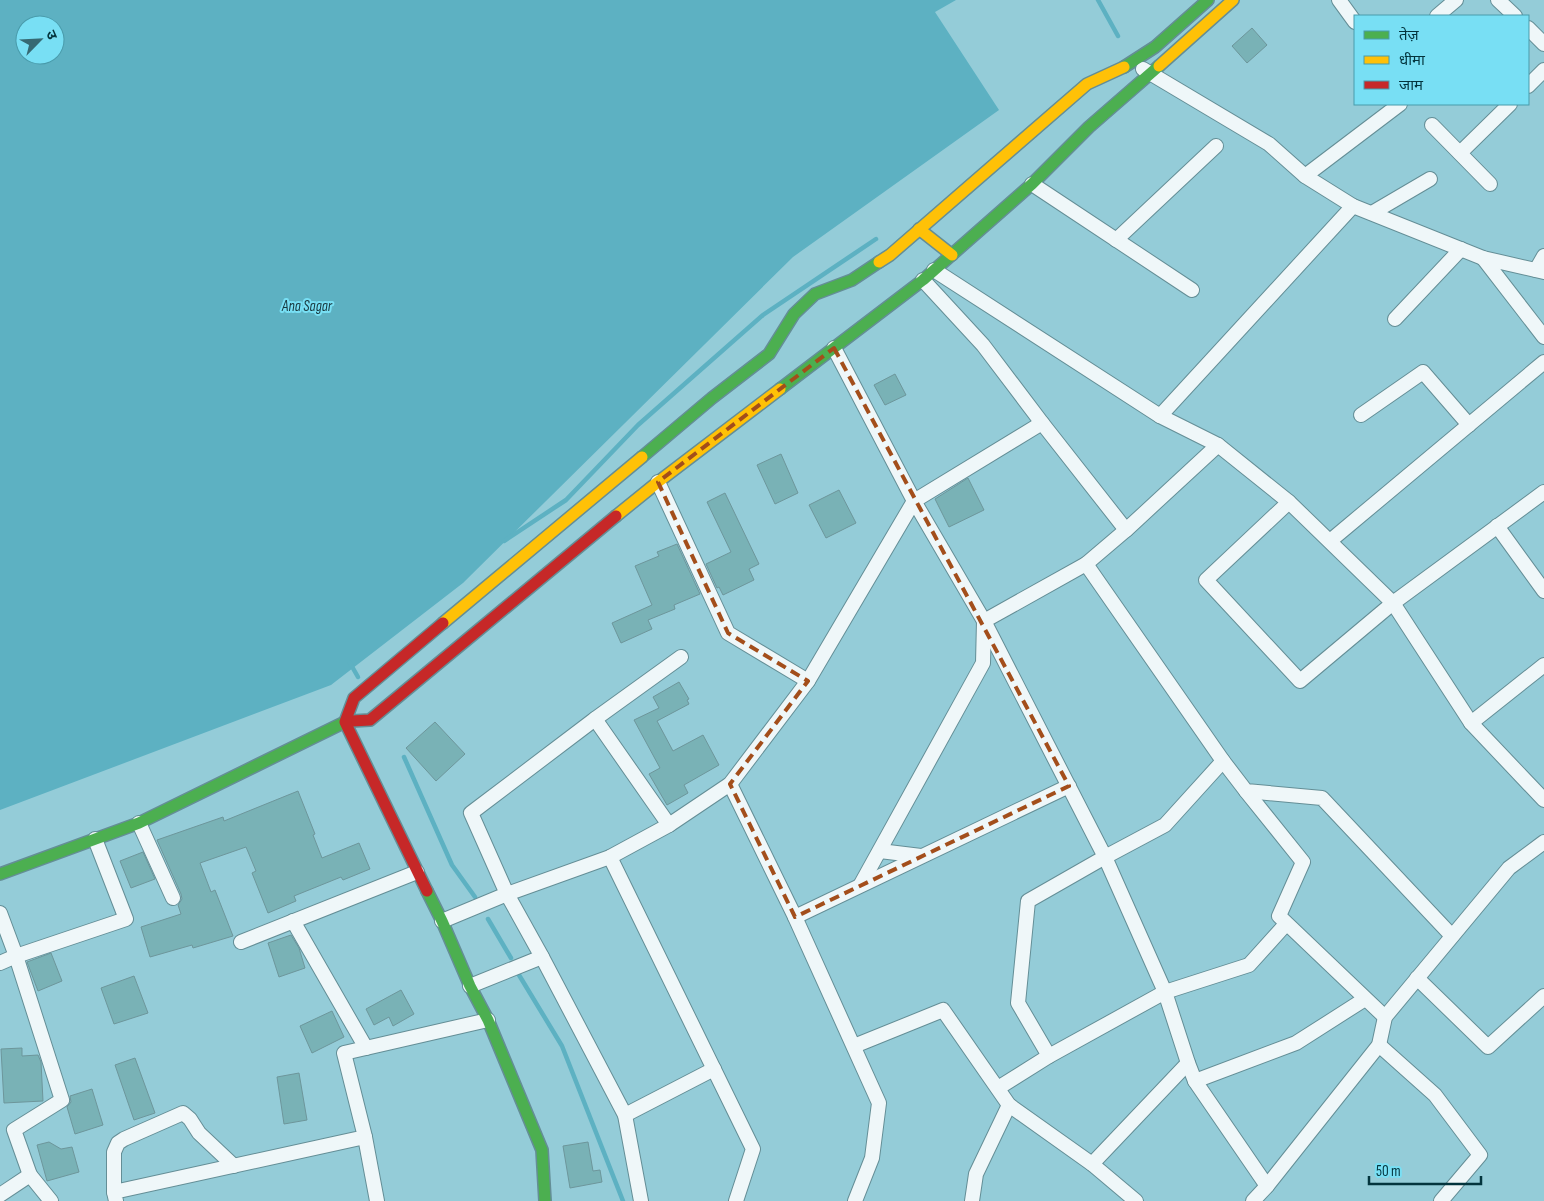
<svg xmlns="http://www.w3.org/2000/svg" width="1544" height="1201" font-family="'Sofia Sans Condensed','Noto Sans Devanagari',sans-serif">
<rect width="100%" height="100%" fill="#94ccd8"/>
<path fill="#5db1c2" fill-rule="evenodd" d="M0 0H956L935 12 999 110 793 257 463 583 331 685 0 810ZM25 25H55V55H25Z"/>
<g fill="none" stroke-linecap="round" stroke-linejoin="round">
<g stroke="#5db1c2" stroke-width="4.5">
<polyline points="1098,0 1118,36"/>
<polyline points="504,541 566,500 638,425 763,315 876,239"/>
<polyline points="350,663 358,677"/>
<polyline points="404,757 452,865 475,897"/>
<polyline points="488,919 511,958"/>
<polyline points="519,975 562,1046 623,1201"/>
</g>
</g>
<g fill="#79b2b6" stroke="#6d969b">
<polygon points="1252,28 1267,45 1247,63 1232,46"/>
<polygon points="895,374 906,395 885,405 874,385"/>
<polygon points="781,454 798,493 775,504 757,465"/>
<polygon points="968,478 984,510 949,527 935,499"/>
<polygon points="839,490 856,523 826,538 809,505"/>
<polygon points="725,493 759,564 749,569 754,580 723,595 719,587 717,588 706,564 731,552 707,502"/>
<polygon points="677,544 700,594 674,605 675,609 648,620 652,629 621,643 612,623 652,605 635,566 659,556 657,552"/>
<polygon points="679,682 689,699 687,700 689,704 657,721 673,751 703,735 719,765 684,785 688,793 667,805 649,774 660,768 634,720 659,708 653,697"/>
<polygon points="435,722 465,754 436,781 406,748"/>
<polygon points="298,791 315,834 313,835 322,858 359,843 370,869 343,880 341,877 294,896 296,901 268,913 252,873 256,871 246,847 200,863 211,892 215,890 233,936 193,948 192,945 150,957 141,927 181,914 178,905 182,899 181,894 157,840 223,817 224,821"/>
<polygon points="143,852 155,879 131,888 120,861"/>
<polygon points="291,935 299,948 305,968 279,977 268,943"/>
<polygon points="51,953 62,981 38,991 27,962"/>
<polygon points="134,976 148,1013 114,1024 101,988"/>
<polygon points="401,990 414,1014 393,1026 389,1017 374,1025 366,1009"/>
<polygon points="332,1011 344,1037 312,1053 300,1026"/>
<polygon points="22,1048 22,1056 38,1055 41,1062 43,1101 4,1103 1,1049"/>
<polygon points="135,1058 155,1113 134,1120 115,1065"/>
<polygon points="299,1073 307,1120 284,1124 277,1077"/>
<polygon points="92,1089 103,1125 75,1134 67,1107 71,1102 70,1096"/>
<polygon points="49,1142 61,1149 72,1147 79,1172 47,1181 37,1145"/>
<polygon points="588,1142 593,1171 600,1170 602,1182 570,1188 563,1146"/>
</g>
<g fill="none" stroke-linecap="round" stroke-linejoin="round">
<g stroke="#648e96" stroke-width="16">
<g id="street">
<polyline points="1339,0 1355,22"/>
<polyline points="1498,0 1515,16"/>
<polyline points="1437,16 1456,0"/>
<polyline points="1528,28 1544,44"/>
<polyline points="1143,69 1269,144 1305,176 1353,206 1483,258 1544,272"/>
<polyline points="1528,86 1544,70"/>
<polyline points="1432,125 1490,184"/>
<polyline points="1460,153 1510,104"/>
<polyline points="1305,176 1400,104"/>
<polyline points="1032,184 1192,290"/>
<polyline points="1372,213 1430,179"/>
<polyline points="1116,240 1216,146"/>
<polyline points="1483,258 1544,337"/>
<polyline points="934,270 1160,416 1218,445 1289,502 1393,603 1471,723 1544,800"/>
<polyline points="1536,270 1544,256"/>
<polyline points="923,280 983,345 1042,423 1126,530"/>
<polyline points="1395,319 1461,249"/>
<polyline points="834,348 914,501 984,621 1105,857 1165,992 1188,1063 1195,1081 1267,1186"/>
<polyline points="1361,415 1423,372 1469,425"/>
<polyline points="1160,416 1353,206"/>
<polyline points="658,482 728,633 808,681"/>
<polyline points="1289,502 1206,580 1300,681 1393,603 1544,492"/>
<polyline points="1497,526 1544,591"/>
<polyline points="1330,541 1544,362"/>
<polyline points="1086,564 1223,761 1246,791 1322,798 1452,936"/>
<polyline points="595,719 669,825"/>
<polyline points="1471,723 1544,665"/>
<polyline points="730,784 795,917 879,1103 872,1158 855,1201"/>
<polyline points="1246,791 1303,862 1279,916 1385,1017"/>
<polyline points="139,823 173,898"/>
<polyline points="880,851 921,856"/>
<polyline points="610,857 753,1149 736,1201"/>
<polyline points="861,884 983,663 984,621 1086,564 1126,530 1218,445"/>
<polyline points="0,913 16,956 62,1100 14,1130 30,1175"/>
<polyline points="795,917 1069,786"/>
<polyline points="293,921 366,1048"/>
<polyline points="442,921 507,894 610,857 669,825 730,784 808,681 914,501 1042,423"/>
<polyline points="241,942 417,872"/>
<polyline points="0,963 16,956 126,919 95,839"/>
<polyline points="1417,978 1488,1047 1544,996"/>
<polyline points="470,986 542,957"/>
<polyline points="1379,1045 1435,1095 1480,1155 1441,1201"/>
<polyline points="854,1046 943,1010 1009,1105 1092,1164 1136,1201"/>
<polyline points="1049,1056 1018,1003 1028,901 1105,857 1165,825 1223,761"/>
<polyline points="1195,1081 1296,1043 1365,999"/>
<polyline points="998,1088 1049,1056 1165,992 1249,965 1286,924"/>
<polyline points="625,1115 714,1069"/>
<polyline points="365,1137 377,1201"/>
<polyline points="1092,1164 1188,1063"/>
<polyline points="114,1192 114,1152 118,1143 124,1139 183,1113 190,1119 199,1133 234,1166"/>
<polyline points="0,1195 30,1175 51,1201"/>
<polyline points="116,1201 114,1192 365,1137 344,1053 488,1020"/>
<polyline points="641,1201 625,1115 542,957 507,894 471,813 595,719 681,657"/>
<polyline points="972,1201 976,1174 1009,1105"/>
<polyline points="1253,1201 1267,1186 1379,1045 1385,1017 1509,868 1544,842"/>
</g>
</g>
<g stroke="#648e96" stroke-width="14">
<g id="fast">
<polyline points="1124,67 1155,47 1208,0"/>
<polyline points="780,389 923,280 1032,184 1089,127 1159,66"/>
<polyline points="642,457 712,398 769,354 794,314 815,294 852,280 879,262"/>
<polyline points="0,874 139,823 345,722 352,721"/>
<polyline points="427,891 442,921 470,986 488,1020 542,1150 545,1201"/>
</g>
</g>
<g stroke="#648e96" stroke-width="14">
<g id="slow">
<polyline points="1159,66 1233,0"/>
<polyline points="919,229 952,255"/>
<polyline points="879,262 890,255 1087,84 1124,67"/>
<polyline points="616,516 658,482 780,389"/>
<polyline points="443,623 642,457"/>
</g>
</g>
<g stroke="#648e96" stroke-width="14">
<g id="jam">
<polyline points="352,721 370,720 616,516"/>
<polyline points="427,891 345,722 354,698 443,623"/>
</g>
</g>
<use href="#street" stroke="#eff7f9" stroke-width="14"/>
<use href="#fast" stroke="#4caf50" stroke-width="11"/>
<use href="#slow" stroke="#ffc107" stroke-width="11"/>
<use href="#jam" stroke="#c62828" stroke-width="11"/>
</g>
<path fill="none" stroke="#a34e1b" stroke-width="4" stroke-dasharray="10 6" stroke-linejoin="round" d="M834 348 1069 786 795 917 730 784 808 681 728 633 658 482Z"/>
<g text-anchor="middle" stroke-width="4" stroke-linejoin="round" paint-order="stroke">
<g font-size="15" font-style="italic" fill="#18363c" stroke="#78dff4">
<text x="307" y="311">Ana Sagar</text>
</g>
</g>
<rect x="1354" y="15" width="175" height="90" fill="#78dff4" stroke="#499bab"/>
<rect x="1364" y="31" width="25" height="8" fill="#4caf50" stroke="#499bab"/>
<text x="1399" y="40" font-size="15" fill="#03343d">तेज़</text>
<rect x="1364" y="56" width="25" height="8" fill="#ffc107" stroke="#499bab"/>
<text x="1399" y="65" font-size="15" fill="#03343d">धीमा</text>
<rect x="1364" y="81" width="25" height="8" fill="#c62828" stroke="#499bab"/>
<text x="1399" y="90" font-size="15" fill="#03343d">जाम</text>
<g transform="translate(40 40) rotate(66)"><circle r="24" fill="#78dff4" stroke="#499bab"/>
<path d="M0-4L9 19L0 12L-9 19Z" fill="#366973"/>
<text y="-8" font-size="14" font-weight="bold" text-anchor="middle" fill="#03343d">उ</text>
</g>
<path d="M1369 1176v8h112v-8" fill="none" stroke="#03343d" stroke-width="2.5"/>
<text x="1376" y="1176" font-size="15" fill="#03343d" stroke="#78dff4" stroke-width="4" paint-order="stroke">50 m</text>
</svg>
